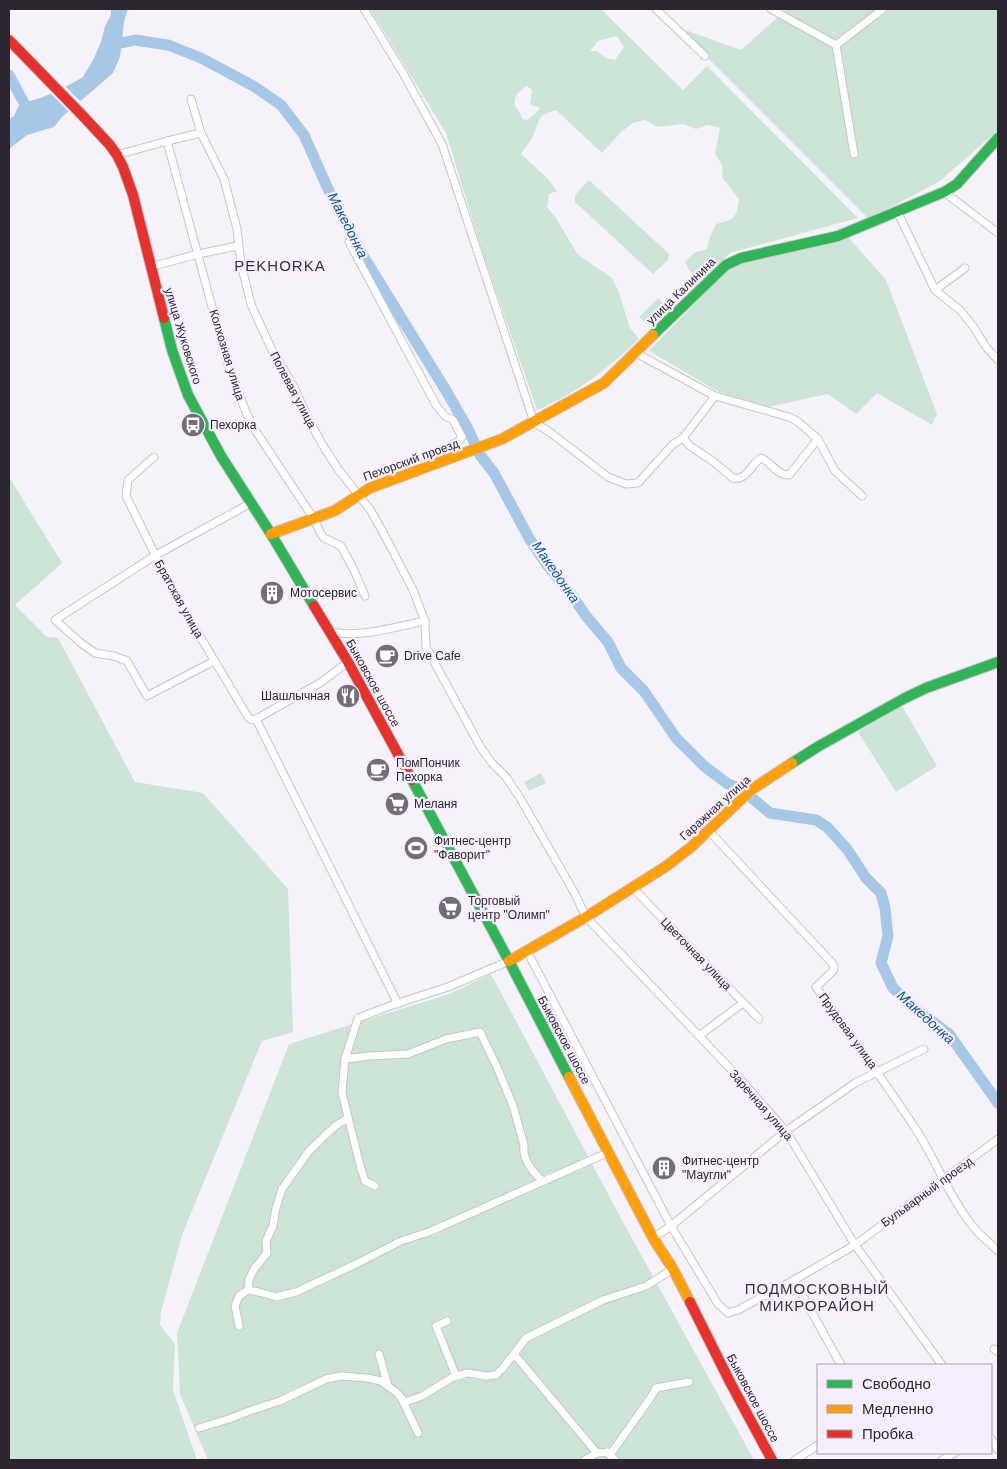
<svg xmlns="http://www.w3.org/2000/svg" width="1007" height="1469" font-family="Helvetica,sans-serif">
<rect width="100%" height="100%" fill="#f6f2fa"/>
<g fill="#cce4d5" fill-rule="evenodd">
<path d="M370 9H601L683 90 707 66 858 218 730 253 702 280 689 270 685 262 694 253 707 249 710 236 716 224C734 220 737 218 739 199L723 179 722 165 715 154 720 128 708 125 696 129 683 124 657 127 645 120 633 123 622 131 602 153 556 110C536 115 540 121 533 136 530 143 524 148 521 154L549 180 557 191 549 194 547 207 556 218 578 255 612 278 618 290 630 328 639 339C608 368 576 394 537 410L482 251 446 133ZM617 36 624 47 615 60 606 58 597 51H590L598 41ZM527 86 532 90 530 104 540 108 535 114 527 120 522 119C521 113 519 112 516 107 511 98 520 90 527 86Z"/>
<polygon points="787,9 998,9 998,130 940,181 869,219 677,27 741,50"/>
<polygon points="589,180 669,254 668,260 653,274 575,202 575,195"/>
<polygon points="849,238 886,280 937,414 932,425 877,393 856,414 828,394 768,407 719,392 649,351 727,270 740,261"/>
<polygon points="658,298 666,306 648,325 639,317"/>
<polygon points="9,477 62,563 15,605 47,637 58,638 135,782 203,793 288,889 293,1032 262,1041 182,1235 161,1312 160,1325 175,1344 173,1390 197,1460 9,1460"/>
<polygon points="902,706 937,766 896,792 858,732"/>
<polygon points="541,773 546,783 529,791 524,782"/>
<polygon points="491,974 623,1222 754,1460 208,1460 180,1394 177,1333 289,1044 449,994"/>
</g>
<polygon fill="#a6c7e6" points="111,9 128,9 124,21 120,57 113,73 62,117 54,127 27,135 9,149 9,119 14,116 18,107 24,103 43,97 67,86 83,77 93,60 101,42 105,26 111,15"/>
<polygon fill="#f6f2fa" points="64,85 83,104 71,114 49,92"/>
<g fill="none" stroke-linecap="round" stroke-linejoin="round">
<g stroke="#a6c7e6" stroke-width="11">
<polyline points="112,45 135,40 168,45 201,58 255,87 281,105 304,135 328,189 362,254 445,389 467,427 480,455 494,473 529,538 547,565 571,594 586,616 608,642 621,668 644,691 676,738 704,766 728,784 743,789 752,798 770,813 816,820 827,827 847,849 866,878 881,893 885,908 888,936 881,963 893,988 913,1007 949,1034 998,1103"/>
<polyline points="9,75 24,103 33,114"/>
</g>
<g stroke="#c7c3cb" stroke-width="9">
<g id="street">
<polyline points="364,9 403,73 442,144 534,422 551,433 608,477 626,484 638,483 673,444 683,438 715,396"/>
<polyline points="656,9 705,56"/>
<polyline points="771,9 836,45"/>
<polyline points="836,45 854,154"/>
<polyline points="836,45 883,9"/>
<polyline points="191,99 201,133 224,179 237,229 241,264 251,304 258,320 272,350 294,387 309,420 322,444 338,469 371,511 386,538 413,590 423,616 425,621 426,647 481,748 491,762 506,777 520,798 574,892 586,917 741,1080 786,1131 855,1245 942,1365"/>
<polyline points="167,141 227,362 246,412 253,427 314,519 321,534 324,538 341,546 354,570 365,596"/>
<polyline points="117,155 167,141 201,133"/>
<polyline points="944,192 998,233"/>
<polyline points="897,211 935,290 960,310 973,326 986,347 998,360"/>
<path d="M349 242 436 405 445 416 453 420 462 437C456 446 445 447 436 452 431 456 426 463 422 468"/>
<polyline points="150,267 198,254 238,246"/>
<polyline points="935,290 965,268"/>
<polyline points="636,353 715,396 789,417 797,421 818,439 835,471 862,496"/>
<path d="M683 438 690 446 714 462 733 478C747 481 751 464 761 458 771 462 778 476 789 475L818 439"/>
<polyline points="154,457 128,480 126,496 173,591 248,717 252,720 256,719 320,683 348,662"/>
<path d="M331 632C362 638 394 627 425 621"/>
<polyline points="214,661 147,696 127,661 114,656 95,653 81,643 55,620 156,555 251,503"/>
<polyline points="256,719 398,1004"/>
<path d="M709 831 833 964 834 968 833 971 816 987C850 1034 885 1082 917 1131 936 1161 949 1196 971 1224 978 1234 989 1242 998 1251"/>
<polyline points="633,888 759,1019"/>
<polyline points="527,951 671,1226 718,1304 728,1313 738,1310 794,1280 855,1245 998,1139"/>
<polyline points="699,1036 743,1003"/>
<path d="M345 1059 369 1056 408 1054 446 1039 480 1032 497 1067 513 1106 524 1145C522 1159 533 1173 543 1181"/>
<polyline points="375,1186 365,1181 361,1169 342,1093 345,1059 358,1018 395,1004 448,987 509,961"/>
<polyline points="653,1238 671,1226 786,1131 855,1083 924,1049"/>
<polyline points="794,1280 841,1365"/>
<polyline points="248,1290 259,1292 276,1297 296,1292 358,1263 401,1241 429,1232 609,1152"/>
<polyline points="447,1321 436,1326 456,1376"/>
<polyline points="239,1326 235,1306 239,1296 248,1290 249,1280 254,1269 267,1253 266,1241 273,1226 276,1208 282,1189 309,1151 335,1126 348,1118"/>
<polyline points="994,1349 998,1352"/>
<polyline points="379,1354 388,1386"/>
<polyline points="514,1354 597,1453 612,1452 651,1397 656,1388 689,1382"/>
<polyline points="402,1399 418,1433"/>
<polyline points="199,1428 229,1419 249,1411 280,1401 326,1379 341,1376 367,1378 381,1381 396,1392 405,1402 422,1396 453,1377 468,1373 486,1376 496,1375 503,1368 526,1338 603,1300 646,1286 673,1269"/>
<polyline points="991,1438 998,1450"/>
<polyline points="607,1452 615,1460"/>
<polyline points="585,1460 597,1453"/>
<polyline points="795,1460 818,1445"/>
<polyline points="942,1460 955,1453"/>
</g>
</g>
<g stroke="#c7c3cb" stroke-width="12">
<g id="fast">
<polyline points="164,318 172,350 188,395 221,456 271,534 314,606"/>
<polyline points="653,335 726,265 741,258 838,236 944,192 957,184 998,138"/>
<polyline points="792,763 819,746 905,698 926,688 998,662"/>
<polyline points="412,780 509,961 569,1077"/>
</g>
</g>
<g stroke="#c7c3cb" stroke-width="12">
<g id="slow">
<polyline points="271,534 334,511 370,488 502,439 604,383 653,335"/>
<polyline points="509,961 586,917 665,867 690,848 751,790 792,763"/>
<polyline points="569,1077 653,1238 673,1269 690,1302"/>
</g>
</g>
<g stroke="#c7c3cb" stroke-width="12">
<g id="jam">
<polyline points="9,40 82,115 109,144 117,155 123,167 133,195 164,318"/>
<polyline points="314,606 348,662 412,780"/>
<polyline points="690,1302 731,1384 772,1460"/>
</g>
</g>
<use href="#street" stroke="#fefdfe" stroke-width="7"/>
<use href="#fast" stroke="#30b455" stroke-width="10"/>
<use href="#slow" stroke="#ff9f0a" stroke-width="10"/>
<use href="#jam" stroke="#e5322d" stroke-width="10"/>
</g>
<defs>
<g id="bus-disc" transform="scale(1.25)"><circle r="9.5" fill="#726d76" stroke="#f7eefd"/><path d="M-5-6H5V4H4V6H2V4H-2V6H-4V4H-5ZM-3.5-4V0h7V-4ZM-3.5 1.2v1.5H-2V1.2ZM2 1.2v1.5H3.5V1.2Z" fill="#fff"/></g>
<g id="building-disc" transform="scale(1.25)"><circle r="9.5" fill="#726d76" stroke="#f7eefd"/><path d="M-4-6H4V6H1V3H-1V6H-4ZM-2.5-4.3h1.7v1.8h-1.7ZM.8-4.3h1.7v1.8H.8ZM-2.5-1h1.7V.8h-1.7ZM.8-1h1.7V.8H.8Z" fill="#fff"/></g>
<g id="cafe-disc" transform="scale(1.25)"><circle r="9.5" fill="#726d76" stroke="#f7eefd"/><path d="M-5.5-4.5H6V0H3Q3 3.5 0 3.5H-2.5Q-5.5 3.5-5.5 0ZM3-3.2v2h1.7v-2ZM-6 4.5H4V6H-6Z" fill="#fff"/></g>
<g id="restaurant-disc" transform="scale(1.25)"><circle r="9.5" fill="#726d76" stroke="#f7eefd"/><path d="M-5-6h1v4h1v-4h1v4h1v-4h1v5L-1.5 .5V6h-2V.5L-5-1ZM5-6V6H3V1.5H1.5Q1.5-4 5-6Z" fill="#fff"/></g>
<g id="supermarket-disc" transform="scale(1.25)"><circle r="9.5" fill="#726d76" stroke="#f7eefd"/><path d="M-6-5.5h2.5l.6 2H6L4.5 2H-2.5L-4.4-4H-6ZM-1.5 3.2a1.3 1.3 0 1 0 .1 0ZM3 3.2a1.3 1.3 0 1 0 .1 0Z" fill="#fff"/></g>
<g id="stadium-disc" transform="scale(1.25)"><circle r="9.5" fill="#726d76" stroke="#f7eefd"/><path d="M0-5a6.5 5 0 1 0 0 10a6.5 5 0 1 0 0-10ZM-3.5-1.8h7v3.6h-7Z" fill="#fff"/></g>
</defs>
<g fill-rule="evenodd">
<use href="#bus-disc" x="193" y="425"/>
<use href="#building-disc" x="272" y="593"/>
<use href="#cafe-disc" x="387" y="656"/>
<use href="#restaurant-disc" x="348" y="696"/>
<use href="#cafe-disc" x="378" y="770"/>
<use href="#supermarket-disc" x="397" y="804"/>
<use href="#stadium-disc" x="416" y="848"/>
<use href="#supermarket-disc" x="450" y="908"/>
<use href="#building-disc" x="664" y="1168"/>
</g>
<g text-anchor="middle" stroke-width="4.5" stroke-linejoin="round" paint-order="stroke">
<g font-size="12" fill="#2b262f" stroke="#f7eefd">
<text transform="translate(681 291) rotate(-44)" y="4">улица Калинина</text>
<text transform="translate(183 336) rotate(73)" y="4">улица Жуковского</text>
<text transform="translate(227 355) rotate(73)" y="4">Колхозная улица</text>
<text transform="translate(293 390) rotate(62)" y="4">Полевая улица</text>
<text transform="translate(411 460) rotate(-20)" y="4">Пехорский проезд</text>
<text transform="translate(179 599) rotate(61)" y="4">Братская улица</text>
<text transform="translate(373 683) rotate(61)" y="4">Быковское шоссе</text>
<text transform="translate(715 808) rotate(-42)" y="4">Гаражная улица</text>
<text transform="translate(696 954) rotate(46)" y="4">Цветочная улица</text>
<text transform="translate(848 1031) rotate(54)" y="4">Прудовая улица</text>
<text transform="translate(564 1040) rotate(62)" y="4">Быковское шоссе</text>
<text transform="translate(761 1105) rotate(49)" y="4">Заречная улица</text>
<text transform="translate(927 1192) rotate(-36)" y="4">Бульварный проезд</text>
<text transform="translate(753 1398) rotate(62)" y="4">Быковское шоссе</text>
</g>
<g font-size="12" fill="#2b262f" stroke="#f7eefd" text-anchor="start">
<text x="210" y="429">Пехорка</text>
<text x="290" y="597">Мотосервис</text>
<text x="404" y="660">Drive Cafe</text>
<text x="330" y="700" text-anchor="end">Шашлычная</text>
<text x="396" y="767">ПомПончик<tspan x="396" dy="14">Пехорка</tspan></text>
<text x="414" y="808">Меланя</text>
<text x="434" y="845">Фитнес-центр<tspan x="434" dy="14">"Фаворит"</tspan></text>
<text x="468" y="905">Торговый<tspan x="468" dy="14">центр "Олимп"</tspan></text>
<text x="682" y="1165">Фитнес-центр<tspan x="682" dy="14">"Маугли"</tspan></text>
</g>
<g font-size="14" font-style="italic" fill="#015a8c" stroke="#f7eefd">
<text transform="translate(348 225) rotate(63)" y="5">Македонка</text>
<text transform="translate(556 572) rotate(55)" y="5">Македонка</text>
<text transform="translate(926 1017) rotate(42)" y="5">Македонка</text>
</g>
<g font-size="15" letter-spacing="1" fill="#392e41" stroke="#f7eefd">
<text x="280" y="271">PEKHORKA</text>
<text x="817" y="1294">ПОДМОСКОВНЫЙ<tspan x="817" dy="17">МИКРОРАЙОН</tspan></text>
</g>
</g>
<rect width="1007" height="1469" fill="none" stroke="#2b262f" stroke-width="20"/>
<rect x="817" y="1364" width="175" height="90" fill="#f7eefd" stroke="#a59eab"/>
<rect x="827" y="1380" width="25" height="8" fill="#30b455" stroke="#a59eab"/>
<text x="862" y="1389" font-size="15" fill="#2b262f">Свободно</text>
<rect x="827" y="1405" width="25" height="8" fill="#ff9f0a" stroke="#a59eab"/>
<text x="862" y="1414" font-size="15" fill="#2b262f">Медленно</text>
<rect x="827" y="1430" width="25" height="8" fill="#e5322d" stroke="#a59eab"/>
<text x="862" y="1439" font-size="15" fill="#2b262f">Пробка</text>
</svg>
